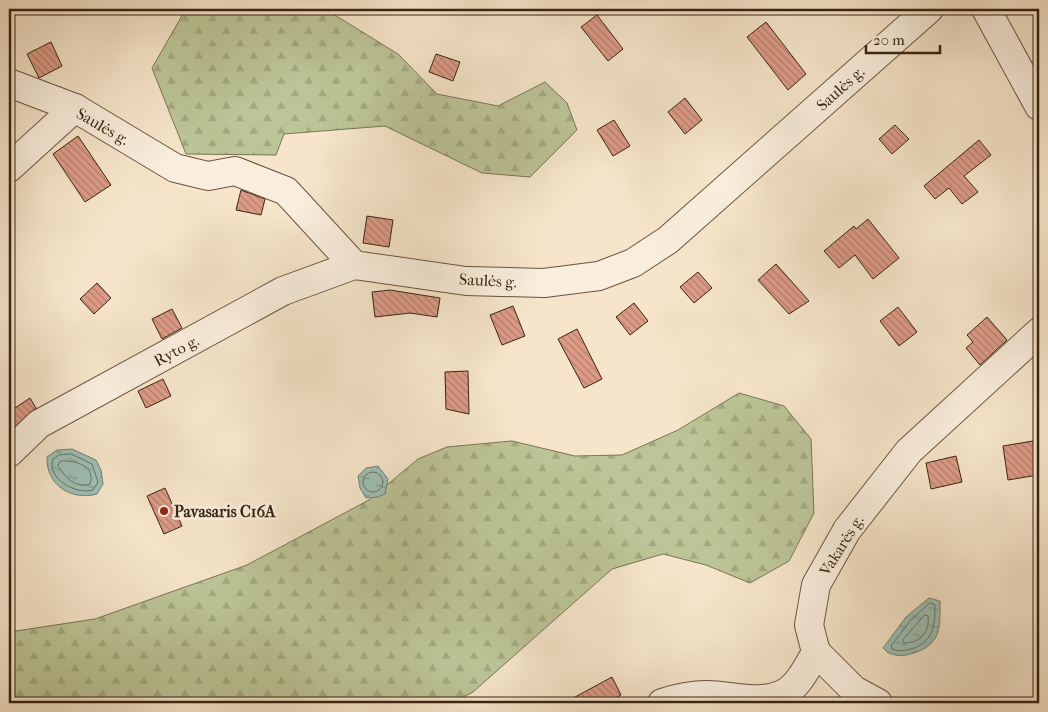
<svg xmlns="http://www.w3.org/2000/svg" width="1048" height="712" font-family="'IM FELL French Canon',serif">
<defs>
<pattern id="forest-firs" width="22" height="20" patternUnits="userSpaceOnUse" patternTransform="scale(1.25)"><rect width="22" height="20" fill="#bcc597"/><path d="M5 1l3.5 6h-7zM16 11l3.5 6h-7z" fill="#a2a981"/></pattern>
<pattern id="water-ripples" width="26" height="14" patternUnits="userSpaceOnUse" patternTransform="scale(1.25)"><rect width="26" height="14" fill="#9dbfb5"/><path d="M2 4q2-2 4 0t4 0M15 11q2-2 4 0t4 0" fill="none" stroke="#819b92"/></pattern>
<pattern id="building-back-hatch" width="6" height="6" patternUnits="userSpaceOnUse" patternTransform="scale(1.25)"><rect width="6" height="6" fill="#dd9b87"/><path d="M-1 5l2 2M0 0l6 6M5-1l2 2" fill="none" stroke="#b47e6d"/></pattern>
</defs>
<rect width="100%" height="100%" fill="#f6e5ca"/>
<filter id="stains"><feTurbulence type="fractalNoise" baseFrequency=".004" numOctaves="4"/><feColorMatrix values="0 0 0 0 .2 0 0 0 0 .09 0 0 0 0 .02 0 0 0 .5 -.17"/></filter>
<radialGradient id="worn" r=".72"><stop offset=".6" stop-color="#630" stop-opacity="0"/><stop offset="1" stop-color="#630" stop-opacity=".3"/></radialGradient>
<g fill="url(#forest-firs)" stroke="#7a7454">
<polygon points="177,9 325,9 398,54 437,94 498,106 545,82 567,103 577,130 530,177 482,173 385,126 284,134 276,155 186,154 152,68 183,14"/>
<polygon points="739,393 784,406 811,439 814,513 789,561 750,583 706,565 663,554 612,569 473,692 451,703 9,703 9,632 95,619 247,565 369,500 418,459 447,447 512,441 575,456 622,455 678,430"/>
</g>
<g fill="url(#water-ripples)" stroke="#758173">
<path d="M72 449 96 460 101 470 103 484 97 494C71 501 46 485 47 457L57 450Z"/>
<polygon points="378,466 388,479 385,494 378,497 366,498 360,488 358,476 366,468"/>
<path d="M929 598 940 601C940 626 942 644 914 653 905 656 896 657 887 652L883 648 906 617Z"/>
</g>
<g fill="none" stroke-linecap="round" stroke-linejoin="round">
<g stroke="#6a7263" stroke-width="1">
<path d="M71 454 92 464 98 482 93 490C77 495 46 479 53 459L59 455Z"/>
<path d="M61 461C75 460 96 466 90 484 76 489 65 477 58 466Z"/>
<circle cx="373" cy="482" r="10"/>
<path d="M930 603 935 605C935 627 933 642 911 649 904 651 898 651 892 649L891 646 910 621Z"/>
<path d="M925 615 928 616C930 632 920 643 904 643L903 640Z"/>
</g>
</g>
<g fill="url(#building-back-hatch)" stroke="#382411">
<polygon points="597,15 623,49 608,61 581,27"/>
<polygon points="766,22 806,74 788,90 747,37"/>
<polygon points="51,42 62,66 39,78 27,54"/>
<polygon points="436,54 460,62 453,81 429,72"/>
<polygon points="685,98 702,120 685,134 668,112"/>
<polygon points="614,120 630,146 613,156 597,130"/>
<polygon points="895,125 909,139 892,154 879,139"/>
<polygon points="78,136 111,185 85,202 53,154"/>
<polygon points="979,140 991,155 964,176 978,192 962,204 949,188 935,199 924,186"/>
<polygon points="241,190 265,199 261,215 236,210"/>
<polygon points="367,216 393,220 389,247 363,243"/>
<polygon points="868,219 899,258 873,279 855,255 839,268 824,251 854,226 856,229"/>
<polygon points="776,264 809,301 789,314 758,280"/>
<polygon points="698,272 712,288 694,303 680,287"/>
<polygon points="97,283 111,298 94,314 80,299"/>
<polygon points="390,290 440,298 437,317 410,313 375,317 372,292"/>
<polygon points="634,303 648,321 630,335 616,317"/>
<polygon points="513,306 525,336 502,345 490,315"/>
<polygon points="898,307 917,332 899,346 880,321"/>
<polygon points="172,309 182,328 162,339 152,319"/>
<polygon points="987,317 1007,340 980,365 966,348 973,342 967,335"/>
<polygon points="577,329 602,379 584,388 558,339"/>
<polygon points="468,371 469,414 446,409 445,372"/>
<polygon points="163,379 171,396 146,408 138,391"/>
<polygon points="30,398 36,408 9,432 9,412"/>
<polygon points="1033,441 1038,475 1008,480 1003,446"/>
<polygon points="956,456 962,482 931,489 926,463"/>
<polygon points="165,488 182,526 164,534 147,496"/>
<polygon points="612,677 621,695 606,703 564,703"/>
</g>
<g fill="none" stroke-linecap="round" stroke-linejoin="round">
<g stroke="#68543f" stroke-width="30">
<g id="street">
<polyline points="986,9 1039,106"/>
<polyline points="9,83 75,108 175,168 208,176 235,171 286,191 354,265 466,281 544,283 599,276 633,263 668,240 929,9"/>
<polyline points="9,168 75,108"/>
<polyline points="9,453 39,424 283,291 354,265"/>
<polyline points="816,652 854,690 878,703"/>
<path d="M662 703C677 698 690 695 707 695 731 695 760 705 783 694 798 687 808 666 816 652L809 625 816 585 847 530 909 451 1039 332"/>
</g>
</g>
<use href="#street" stroke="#f9eedd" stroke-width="28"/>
</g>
<circle fill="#8f2418" stroke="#f9eedd" stroke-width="2" cx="164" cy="511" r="5"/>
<g text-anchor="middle" stroke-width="5" stroke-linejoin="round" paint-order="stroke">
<g font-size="16" fill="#382411" stroke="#f9eedd">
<text transform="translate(840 88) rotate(-42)" y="6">Saulės g.</text>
<text transform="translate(103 126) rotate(30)" y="6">Saulės g.</text>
<text transform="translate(488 280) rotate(3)" y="6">Saulės g.</text>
<text transform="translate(176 350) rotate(-28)" y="6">Ryto g.</text>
<text transform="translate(841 545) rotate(-58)" y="6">Vakarės g.</text>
</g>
<g font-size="16" font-weight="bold" fill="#382411" stroke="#f9eedd" text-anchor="start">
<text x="174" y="517">Pavasaris C16A</text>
</g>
</g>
<rect width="1048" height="712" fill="none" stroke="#f6e5ca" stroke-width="30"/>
<rect x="10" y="10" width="1028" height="692" fill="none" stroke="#382411" stroke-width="2.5"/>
<rect x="15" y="15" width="1018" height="682" fill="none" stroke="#382411"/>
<path d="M866 45v8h74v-8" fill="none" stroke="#382411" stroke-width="2.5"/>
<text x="873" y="45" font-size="15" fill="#382411" stroke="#f9eedd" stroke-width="4" paint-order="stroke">20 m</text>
<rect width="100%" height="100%" filter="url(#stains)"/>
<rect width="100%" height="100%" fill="url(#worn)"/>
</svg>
